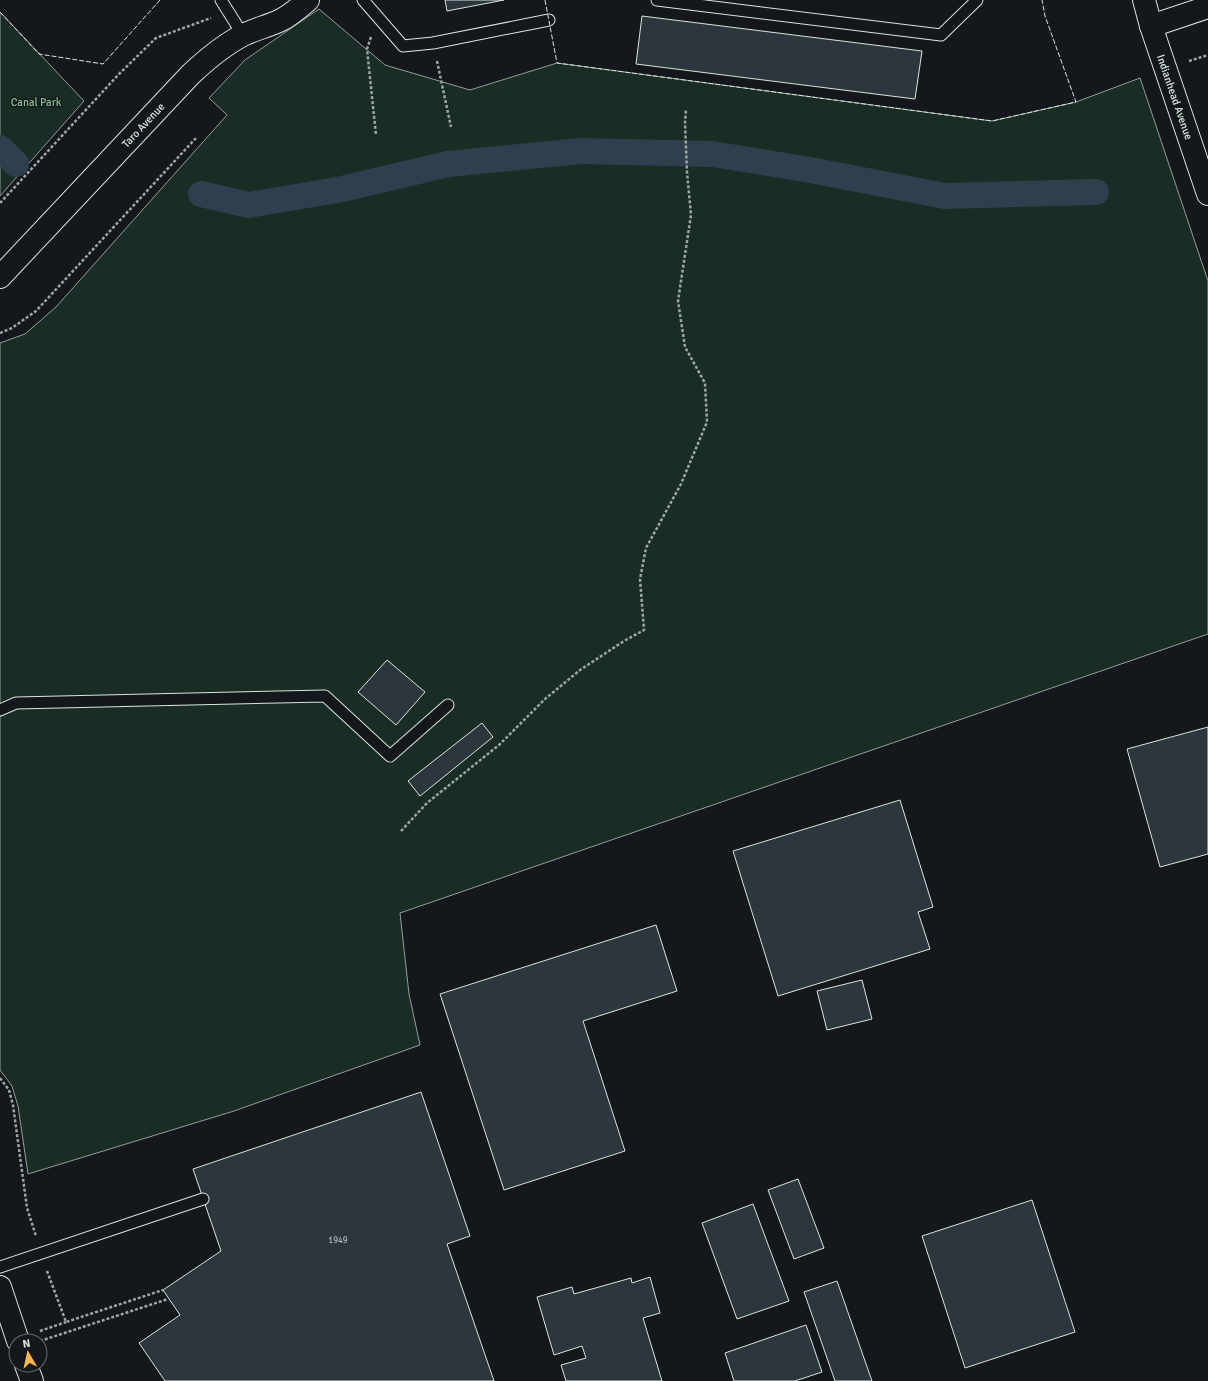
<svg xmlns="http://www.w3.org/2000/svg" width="1208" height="1381" font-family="Signika,sans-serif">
<rect width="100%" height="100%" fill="#14181c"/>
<g fill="#1a2d24" stroke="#939e99">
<polygon points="319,9 385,65 470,90 557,63 992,121 1076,102 1140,78 1208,281 1208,634 400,913 409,994 420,1045 234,1111 28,1174 18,1106 12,1086 0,1070 0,343 25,334 56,307 227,115 209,98 245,60"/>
<polygon points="0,12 84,101 0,196"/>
</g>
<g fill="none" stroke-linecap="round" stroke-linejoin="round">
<g stroke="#2f3f4d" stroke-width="26">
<polyline points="0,148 16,164"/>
<polyline points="201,194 249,205 342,189 448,164 580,151 712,154 805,169 945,196 1096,192"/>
</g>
</g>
<g fill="#2c363c" stroke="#d8e6dc">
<polygon points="445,0 504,0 447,11"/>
<polygon points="642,16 922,51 915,99 636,64"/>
<polygon points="387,660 425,692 396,725 358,692"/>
<polygon points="482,723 493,737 420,796 408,781"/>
<polygon points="1208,727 1208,854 1160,867 1127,749"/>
<polygon points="900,800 933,907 918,912 930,949 778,996 733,851"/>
<polygon points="656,925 677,991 583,1021 625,1151 504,1190 440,994"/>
<polygon points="862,980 872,1019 827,1030 817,991"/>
<polygon points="421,1092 470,1236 447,1244 494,1381 165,1381 139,1343 180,1315 163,1290 221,1251 193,1169"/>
<polygon points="798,1179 824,1248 794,1259 768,1190"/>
<polygon points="1032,1200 1075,1332 965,1368 922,1236"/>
<polygon points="753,1204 789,1301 737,1319 702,1223"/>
<polygon points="650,1277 660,1313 643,1318 662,1381 566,1381 561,1365 586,1358 582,1346 554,1355 537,1297 572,1287 574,1294 631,1278 632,1283"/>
<polygon points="837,1281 872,1381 835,1381 804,1292"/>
<polygon points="806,1325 822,1372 795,1381 734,1381 725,1353"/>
</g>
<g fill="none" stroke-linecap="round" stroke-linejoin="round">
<g stroke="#d8e6dc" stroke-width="13">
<g id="service">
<polyline points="221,0 243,35"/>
<polyline points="363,0 403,46 433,43 549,20"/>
<polyline points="657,0 941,35 977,0"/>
<polyline points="0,710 16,703 325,696 390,756 448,705"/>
<polyline points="0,1267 203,1199"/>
</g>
</g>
<g stroke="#d8e6dc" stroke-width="24">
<path id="tertiary" d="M0 277 191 74C207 59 224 45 243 35 255 29 269 26 281 20 291 15 300 7 308 0"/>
</g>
<g stroke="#d8e6dc" stroke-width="24">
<g id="secondary">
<polyline points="1144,0 1151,26 1208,194"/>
<polyline points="1151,26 1208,7"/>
<polyline points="0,1287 18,1341"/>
<polyline points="26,1365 32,1381"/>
</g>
</g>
<g stroke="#9da8a2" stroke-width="2.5" stroke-dasharray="3 2" stroke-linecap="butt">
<polyline points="371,37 367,49 376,135"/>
<polyline points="437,61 451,127"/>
<polyline points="1189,61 1208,55"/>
<polyline points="0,203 119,74 156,38 211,18"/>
<polyline points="0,333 12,328 36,311 196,138"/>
<polyline points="401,831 427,803 499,745 545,699 580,670 624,641 644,630 640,579 646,548 681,484 707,422 705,383 685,347 678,301 691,215 687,172 685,123 686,109"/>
<polyline points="0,1078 9,1090 13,1105 27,1208 36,1236"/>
<polyline points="47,1271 66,1322 163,1290"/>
<polyline points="40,1331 66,1322"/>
<polyline points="40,1341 168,1299"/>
</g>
<use href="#service" stroke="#14181c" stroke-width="11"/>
<use href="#tertiary" stroke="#14181c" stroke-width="22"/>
<use href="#secondary" stroke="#14181c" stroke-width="22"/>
<g stroke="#d8e6dc" stroke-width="1" stroke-dasharray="5 2" stroke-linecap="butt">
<polyline points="545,0 557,63 992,121 1076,102 1045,16 1042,0"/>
<polyline points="0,12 39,54 103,64 160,0"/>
</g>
</g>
<g text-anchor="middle" stroke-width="3" stroke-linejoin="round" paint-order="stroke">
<g font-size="9" fill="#adbab4">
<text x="338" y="1243">1949</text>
</g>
<g font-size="11" fill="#d8e6dc" stroke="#14181c">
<text transform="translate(1175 97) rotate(71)" y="4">Indianhead Avenue</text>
<text transform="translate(143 125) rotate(-47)" y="4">Taro Avenue</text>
</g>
<g font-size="11" fill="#8ac095" stroke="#14181c">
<text x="36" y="106">Canal Park</text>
</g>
</g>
<g transform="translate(28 1353) rotate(351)"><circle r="19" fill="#14181c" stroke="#626a69"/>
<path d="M0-3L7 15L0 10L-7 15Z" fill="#ffb74d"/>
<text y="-6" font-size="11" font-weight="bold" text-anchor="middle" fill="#d8e6dc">N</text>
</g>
</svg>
